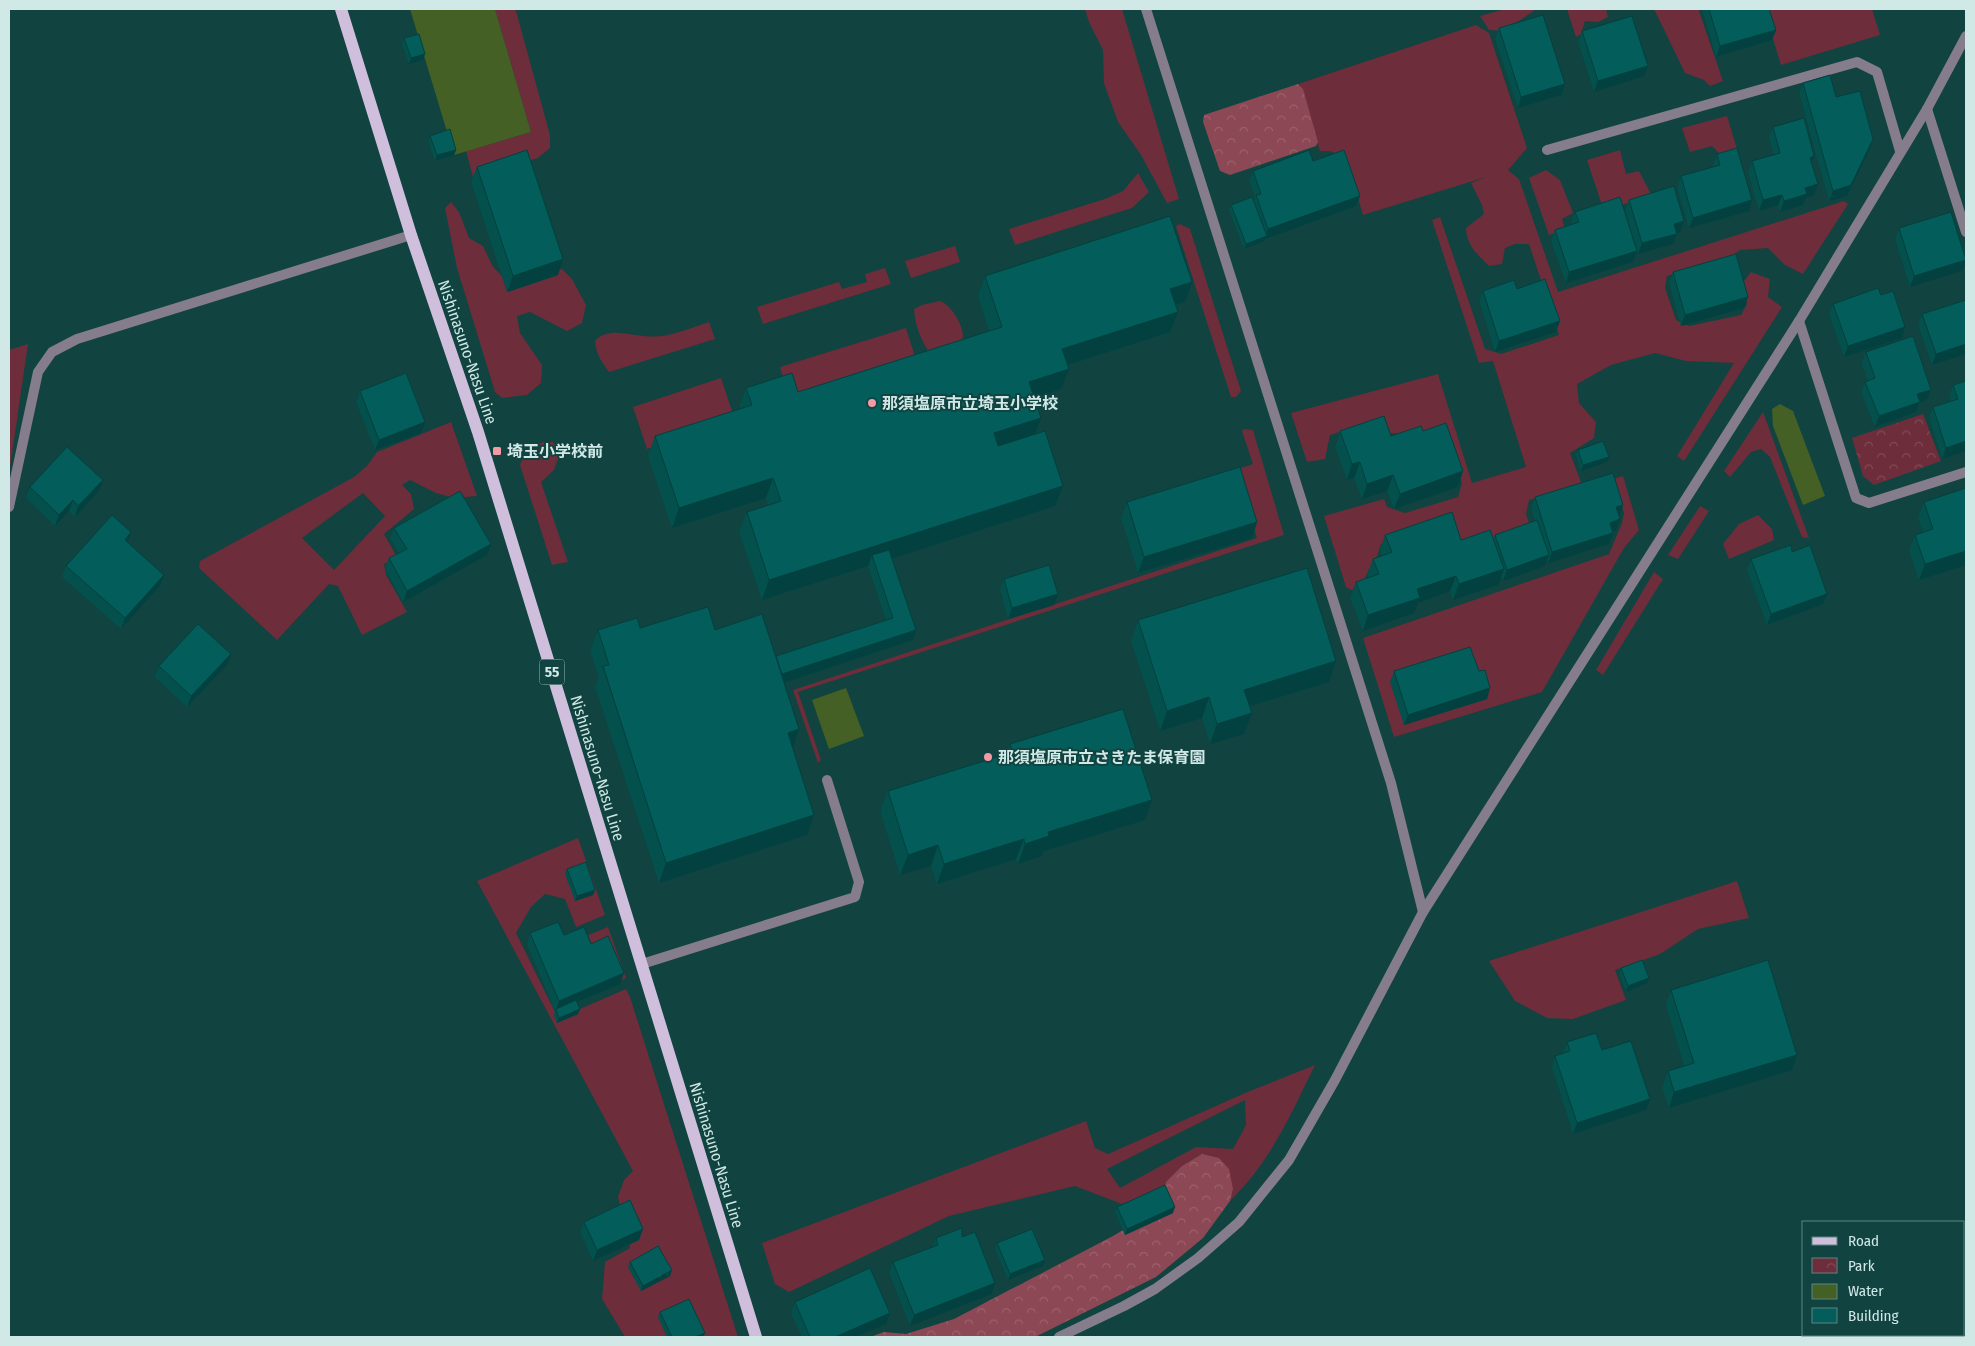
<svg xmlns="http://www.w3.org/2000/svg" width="1975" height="1346" font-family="'Fira Sans Condensed','Noto Sans JP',sans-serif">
<defs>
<pattern id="forest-crowns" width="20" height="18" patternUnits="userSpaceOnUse" patternTransform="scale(1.25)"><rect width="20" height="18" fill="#8c4854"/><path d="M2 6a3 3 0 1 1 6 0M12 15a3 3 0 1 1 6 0" fill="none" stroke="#9b626d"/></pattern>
<pattern id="park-crowns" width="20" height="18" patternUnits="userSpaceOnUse" patternTransform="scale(1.25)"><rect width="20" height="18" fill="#6d2d3a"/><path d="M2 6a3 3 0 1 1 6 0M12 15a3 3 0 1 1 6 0" fill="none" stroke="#814b56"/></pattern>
</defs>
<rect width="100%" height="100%" fill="#114340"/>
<g fill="#6d2d3a" fill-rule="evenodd">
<polygon points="495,9 514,9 516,11 550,135 550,148 538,158 473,177 466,151 531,132"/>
<polygon points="1085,9 1122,9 1179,199 1167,203 1141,155 1118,122 1104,83 1103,50 1089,22"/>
<polygon points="1505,9 1536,9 1505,31 1489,30 1480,16"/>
<polygon points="1567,9 1606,9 1608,17 1598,22 1585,21 1581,34 1576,37"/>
<polygon points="1654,9 1700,9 1699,11 1723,81 1710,86 1704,80 1685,73"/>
<polygon points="1764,9 1872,9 1880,35 1781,65"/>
<path d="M1476 25 1489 33 1527 148 1508 170 1519 179 1558 292 1844 201 1848 204 1803 274 1785 265 1768 248 1740 250 1726 261 1667 276 1665 288 1676 320 1689 326 1741 315 1747 304 1742 284 1751 272 1770 279 1768 297 1782 307 1684 461 1677 456 1734 363 1686 361 1655 353 1611 365 1577 384 1579 403 1596 422 1594 438 1570 453 1582 485 1529 500 1526 514 1531 528 1457 549 1439 523 1381 544 1376 559 1377 566 1369 569 1364 580V586L1351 590 1346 587 1324 516 1384 499 1387 507 1405 513 1458 497 1462 483 1442 430 1431 435 1389 433 1376 420 1330 435 1325 459 1307 462 1291 413 1438 374 1472 483 1526 467 1493 361 1479 363 1432 220 1440 217 1485 349 1501 354 1559 335 1529 244H1515L1505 248 1502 264 1489 266C1477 254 1467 246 1466 228L1484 214 1482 205 1471 183 1486 177 1363 215 1347 159 1330 151H1320L1298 84Z"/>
<polygon points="1727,116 1740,159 1720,154 1712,146 1690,152 1682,128"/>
<polygon points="1620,150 1626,174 1639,171 1651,194 1620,206 1602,205 1587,160"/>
<polygon points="1546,170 1560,180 1573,213 1562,219 1565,230 1549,235 1529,178"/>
<polygon points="1138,173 1149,192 1132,208 1015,245 1009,229 1105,199 1123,191"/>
<polygon points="451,202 459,212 469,238 483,246 493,267 512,286 562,269 572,279 586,305 582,323 567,331 530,312 517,316 520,333 542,365 541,383 527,395 502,398 495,392 457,268 445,208"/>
<polygon points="1180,224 1190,229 1241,391 1236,397 1231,397 1176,226"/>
<polygon points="955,246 960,262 911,278 905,261"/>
<polygon points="885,268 891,284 763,324 757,307 839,282 842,289 867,282 865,274"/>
<path d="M940 301C951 305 962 323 963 335 963 339 960 344 959 347L931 355C921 341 915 326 914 309L922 305Z"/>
<path d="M709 322 715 339 609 372C601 361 596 354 595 341 607 327 628 335 644 336 666 339 688 329 709 322Z"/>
<polygon points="906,328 917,363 791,402 780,367"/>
<polygon points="28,344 9,474 9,350"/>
<polygon points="721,378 735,420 647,449 633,407"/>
<polygon points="1763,412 1809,538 1802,537 1770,457 1761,449 1751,452 1730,477 1724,471"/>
<path d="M451 422 477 496 453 498 436 493 410 480 402 485 411 494 414 509 384 534 397 557 384 564 386 575 407 612 362 635 338 586 329 584 277 640 199 568 200 561 354 477 367 466 377 452ZM363 493 385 516 334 570 302 538Z"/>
<polygon points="1244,429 1253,430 1284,535 798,692 821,760 818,763 793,690 1257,538 1235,470 1253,464 1242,431"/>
<polygon points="543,442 553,442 560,453 554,470 541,482 568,562 552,565 520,465 526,450"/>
<polygon points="1623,476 1639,530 1624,548 1542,692 1394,737 1363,638 1609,554 1622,523 1624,513 1613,479"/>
<polygon points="1700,506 1709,511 1678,559 1668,555"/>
<polygon points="1758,515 1772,529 1774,540 1729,559 1723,544 1739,524"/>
<polygon points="1654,572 1663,579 1603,675 1596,670"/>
<polygon points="578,838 605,915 576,927 565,899 545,894 531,907 516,933 555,1012 564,1016 626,989 630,997 738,1337 625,1337 602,1299 605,1262 630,1248 618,1197 624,1180 633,1171 477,881"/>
<polygon points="1737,881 1749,918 1698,929 1660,954 1615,970 1626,1000 1573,1019 1547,1018 1515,1001 1489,961"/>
<polygon points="608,927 626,978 622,980 593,947 588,935"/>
<path d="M1315 1065C1290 1116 1271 1161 1230 1201L1233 1189 1166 1182 1163 1190 1122 1204 1075 1186 949 1216 789 1292 775 1284 762 1243 1086 1121 1095 1148 1108 1154 1245 1093ZM1245 1100 1246 1125 1233 1149 1196 1147 1120 1188 1107 1169Z"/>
</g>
<g fill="url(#forest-crowns)">
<polygon points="1298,84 1303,89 1318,142 1316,146 1230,175 1220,171 1203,122 1204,115"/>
<polygon points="1202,1154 1219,1158 1229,1169 1233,1189 1230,1201 1203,1238 1156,1277 1035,1337 870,1337 884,1332 906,1334 954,1319 1113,1236 1159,1209 1166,1182 1182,1166"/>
</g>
<polygon fill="url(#park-crowns)" points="1923,414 1941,461 1874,485 1863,476 1852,438"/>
<g fill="#446024">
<polygon points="410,9 495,9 531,132 454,155"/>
<polygon points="1780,404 1793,411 1825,496 1803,505 1773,426 1772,409"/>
<polygon points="846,688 864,736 829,749 812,700"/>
</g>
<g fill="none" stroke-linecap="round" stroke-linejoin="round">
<g stroke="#857d8b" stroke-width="10">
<polyline points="1146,9 1391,783 1423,912"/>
<polyline points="1927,109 1966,232"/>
<polyline points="1547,150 1857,62 1877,72 1900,151"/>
<polyline points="1799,321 1856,498 1869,503 1966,472"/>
<polyline points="9,507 38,372 52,352 77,339 411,235"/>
<polyline points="642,964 855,897 859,882 827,780"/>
<polyline points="1059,1337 1124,1306 1155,1289 1198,1258 1239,1222 1289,1160 1335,1080 1423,912 1799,321 1927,109 1966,36"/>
</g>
<polyline stroke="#d0bfdc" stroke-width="12" points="341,9 411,235 478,432 756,1337"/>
</g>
<g fill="#03504d">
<polygon points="1702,9 1769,9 1776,30 1772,40 1716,57"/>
<polygon points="1499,28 1565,84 1561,95 1518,108 1495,39"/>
<polygon points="1582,31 1644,76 1594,92 1578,42"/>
<polygon points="404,38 423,60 409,64 402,44"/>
<polygon points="1803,83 1836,97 1873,139 1869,150 1847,196 1829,201 1799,93"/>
<polygon points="1966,110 1966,120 1965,115"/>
<polygon points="1773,127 1814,156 1812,164 1814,195 1806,197 1803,205 1780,212 1778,205 1759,211 1748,172 1752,161 1774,155 1769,138"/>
<polygon points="430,136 456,150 454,155 435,161 428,141"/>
<polygon points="1717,154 1749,211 1689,228 1677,187 1681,176 1713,167 1713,165"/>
<polygon points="1313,161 1360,196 1356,206 1265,239 1265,241 1244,249 1229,210 1231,205 1254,201 1255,197 1249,181 1253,171"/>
<polygon points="477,167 558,275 507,292 471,182"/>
<polygon points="1629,200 1680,232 1677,233 1673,244 1638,254 1625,210"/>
<polygon points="1575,212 1637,251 1633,262 1566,283 1551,241 1555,230 1572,224 1571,222"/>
<polygon points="1899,228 1962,271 1910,287 1895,239"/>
<polygon points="1673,272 1744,308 1681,326 1669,283"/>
<polygon points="985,276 1185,302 1176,305 1178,312 1170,332 1068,365 1061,389 1034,398 1041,418 1035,434 1063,486 1055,506 892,558 916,630 913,640 784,683 793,748 807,835 659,883 595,687 599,677 590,651 598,630 640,628 715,630 776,656 886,620 868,566 762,600 739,532 747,512 768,505 766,498 672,528 648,456 655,436 740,409 739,408 746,388 798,392 989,331 978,296"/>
<polygon points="1517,289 1556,332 1495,352 1479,301 1483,291"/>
<polygon points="1881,295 1905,327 1902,338 1844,357 1829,314 1833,304"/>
<polygon points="1966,300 1966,354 1932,365 1918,325 1922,314"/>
<polygon points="1866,352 1927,400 1919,403 1916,412 1875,427 1861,392 1865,382 1868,381 1862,363"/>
<polygon points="1966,381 1966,451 1942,459 1929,418 1933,407 1951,401 1949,396 1953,385"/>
<polygon points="360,391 425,422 421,433 375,450 356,402"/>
<polygon points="1340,431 1391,436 1423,431 1463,471 1458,487 1394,509 1387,491 1362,499 1354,478 1347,480 1335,447"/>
<polygon points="1578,450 1609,457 1607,462 1581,471 1576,455"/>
<polygon points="30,487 99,491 75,517 69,511 55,526 26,498"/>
<polygon points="1966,488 1966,565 1919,580 1909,551 1915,535 1923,533 1918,517 1924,502"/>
<polygon points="1535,497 1623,505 1618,516 1616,530 1613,531 1609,544 1548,563 1547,560 1545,566 1503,581 1501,576 1498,585 1453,600 1450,591 1418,603 1414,613 1363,631 1350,598 1356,582 1368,578 1367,575 1373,559 1382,556 1380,551 1385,535 1461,540 1493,539 1495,535 1535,521 1531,508"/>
<polygon points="1127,502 1257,522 1252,538 1138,573 1121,518"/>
<polygon points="394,528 487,555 403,602 385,569 389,558 399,553 390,538"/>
<polygon points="127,542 160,586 121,629 62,577 66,566"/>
<polygon points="1792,552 1823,604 1767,625 1747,570 1751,559"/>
<polygon points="1004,579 1054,605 1008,619 1000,589"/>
<polygon points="1138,620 1329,682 1250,706 1244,734 1210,744 1202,718 1160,731 1131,641"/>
<polygon points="227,665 187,707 155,677 159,666"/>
<polygon points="1394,671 1487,699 1404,725 1390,682"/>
<polygon points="1010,744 1145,820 1044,851 1042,856 1018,864 1016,859 937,884 931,866 900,875 880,811 888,791 1006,755"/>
<polygon points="567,869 593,895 575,901 565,874"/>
<polygon points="530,933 564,935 620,984 577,1003 578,1014 557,1023 554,1015 555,1011 527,944"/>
<polygon points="1621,968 1649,978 1647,983 1626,992 1619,974"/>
<polygon points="1671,990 1792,1070 1669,1108 1662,1087 1668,1071 1684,1066 1666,1005"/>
<polygon points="1567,1042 1602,1050 1646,1110 1573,1134 1552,1067 1555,1056 1563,1054"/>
<polygon points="1117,1207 1173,1213 1125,1235 1115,1212"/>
<polygon points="584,1222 639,1240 593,1261 580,1232"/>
<polygon points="962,1237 992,1294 910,1326 889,1273 893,1262 932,1247 936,1238"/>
<polygon points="997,1243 1043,1266 1008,1280 995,1249"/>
<polygon points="630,1262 670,1276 641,1291 628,1267"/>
<polygon points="795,1302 886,1324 856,1337 802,1337 791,1313"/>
<polygon points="660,1312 705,1333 703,1337 667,1337 658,1317"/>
</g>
<g fill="#02413f">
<polygon points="1776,30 1772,40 1716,57 1720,46"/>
<polygon points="425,54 423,60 409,64 411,58"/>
<polygon points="1648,66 1644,76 1594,92 1598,81"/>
<polygon points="1565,84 1561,95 1518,108 1521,97"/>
<polygon points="1873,139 1869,150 1847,196 1829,201 1833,191"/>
<polygon points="456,150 454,155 435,161 437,155"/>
<polygon points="1814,156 1810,167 1810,158"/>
<polygon points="1818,184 1814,195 1806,197 1803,205 1780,212 1784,201 1805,188"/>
<polygon points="1782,195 1778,205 1759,211 1763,200"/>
<polygon points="1360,196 1356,206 1265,239 1265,241 1244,249 1246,244 1265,237 1268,229"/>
<polygon points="1752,200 1749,211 1689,228 1693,218"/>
<polygon points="1684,221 1680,232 1670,235 1674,224"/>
<polygon points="1677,234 1673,244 1638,254 1642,243"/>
<polygon points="1637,251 1633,262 1566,283 1569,272"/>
<polygon points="563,259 558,275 507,292 513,276"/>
<polygon points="1966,260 1962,271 1910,287 1914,276"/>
<polygon points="1192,282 1185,302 1163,309 1170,289"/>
<polygon points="1748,297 1744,308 1681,326 1685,315"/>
<polygon points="1178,312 1170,332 1055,369 1062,349"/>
<polygon points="1560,321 1556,332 1495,352 1499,341"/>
<polygon points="1905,327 1902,338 1844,357 1848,346"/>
<polygon points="1966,344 1966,354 1932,365 1936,354"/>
<polygon points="1069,369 1061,389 1021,402 1029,382"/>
<polygon points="1931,390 1927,400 1919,403 1916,412 1875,427 1879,416 1917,394"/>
<polygon points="1041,418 1033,439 987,453 994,433"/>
<polygon points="425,422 421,433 375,450 379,440"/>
<polygon points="1966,441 1966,451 1942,459 1946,448"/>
<polygon points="1609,457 1607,462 1581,471 1583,465"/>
<polygon points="1360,462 1354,478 1347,480 1352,464"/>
<polygon points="1463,471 1458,487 1394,509 1400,494"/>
<polygon points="1393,475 1387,491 1362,499 1367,484"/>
<polygon points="773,478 766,498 672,528 679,508"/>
<polygon points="103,480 99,491 75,517 78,506"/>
<polygon points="1063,486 1055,506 875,564 872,555 868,566 762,600 769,580"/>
<polygon points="73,500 69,511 55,526 59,515"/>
<polygon points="1623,505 1619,516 1612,518 1616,507"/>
<polygon points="1620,519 1616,530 1606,533 1610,523"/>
<polygon points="1257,522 1252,538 1138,573 1144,557"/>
<polygon points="131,532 127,543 125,540"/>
<polygon points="1613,533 1609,544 1548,563 1552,552"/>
<polygon points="491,544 487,555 403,602 407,591"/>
<polygon points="1966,551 1966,565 1919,580 1925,564"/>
<polygon points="1549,555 1545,566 1503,581 1507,570"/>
<polygon points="1504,569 1498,585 1453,600 1459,584"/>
<polygon points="164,575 160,586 121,629 125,618"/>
<polygon points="1456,576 1450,591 1418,603 1414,613 1363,631 1368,615 1417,589"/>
<polygon points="1058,594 1054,605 1008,619 1012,608"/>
<polygon points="1827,594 1823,604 1767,625 1771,614"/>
<polygon points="916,630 913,640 771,687 775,676"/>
<polygon points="231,654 227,665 187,707 191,696"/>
<polygon points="1336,661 1329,682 1237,710 1244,690"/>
<polygon points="1490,688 1487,699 1404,725 1408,715"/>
<polygon points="1209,697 1202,718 1160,731 1167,711"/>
<polygon points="1252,713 1244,734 1210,744 1217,724"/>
<polygon points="799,729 792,750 788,733"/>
<polygon points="1152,800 1145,820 1044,851 1042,856 1018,864 1025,844 1048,832"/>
<polygon points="814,815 807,835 659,883 666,863"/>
<polygon points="1024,839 1016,859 937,884 944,864"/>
<polygon points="938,845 931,866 900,875 908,855"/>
<polygon points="595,890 593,895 575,901 577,896"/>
<polygon points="624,973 620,984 556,1011 556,1010 559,1001"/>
<polygon points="1649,978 1647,983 1626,992 1628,986"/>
<polygon points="580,1009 578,1014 557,1023 559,1018"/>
<polygon points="1797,1055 1792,1070 1669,1108 1674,1092"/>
<polygon points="1650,1099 1646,1110 1573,1134 1577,1123"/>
<polygon points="1175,1207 1173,1213 1125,1235 1127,1229"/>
<polygon points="643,1229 639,1240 593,1261 597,1250"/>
<polygon points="1045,1260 1043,1266 1008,1280 1010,1274"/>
<polygon points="672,1270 670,1276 641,1291 643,1286"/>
<polygon points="995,1283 992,1294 910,1326 914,1315"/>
<polygon points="890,1313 886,1324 856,1337 835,1337"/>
<polygon points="705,1333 703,1337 695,1337"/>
</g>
<g fill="#035d5a" stroke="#02413f">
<polygon points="1709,9 1769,9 1776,30 1720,46"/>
<polygon points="1543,15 1565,84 1521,97 1499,28"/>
<polygon points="1632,16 1648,66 1598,81 1582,31"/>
<polygon points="419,34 425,54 411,58 404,38"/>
<polygon points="1830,75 1836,97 1860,91 1873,139 1851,185 1833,191 1803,83"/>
<polygon points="1804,118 1814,156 1810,158 1818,184 1805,188 1807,194 1784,201 1782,195 1763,200 1752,161 1780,153 1773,127"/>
<polygon points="450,129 456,150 437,155 430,136"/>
<polygon points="1737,148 1752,200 1693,218 1681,176 1720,165 1717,154"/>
<polygon points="527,150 563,259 513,276 477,167"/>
<polygon points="1309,150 1313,161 1344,150 1360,196 1268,229 1256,195 1261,194 1253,171"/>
<polygon points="1674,186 1684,221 1674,224 1677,234 1642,243 1629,200"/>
<polygon points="1252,197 1267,236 1246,244 1231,205"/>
<polygon points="1620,197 1637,251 1569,272 1555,230 1579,222 1575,212"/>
<polygon points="1951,212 1966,260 1914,276 1899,228"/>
<polygon points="1170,216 1192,282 1170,289 1178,312 1062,349 1069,369 1029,382 1041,418 994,433 998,446 1045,431 1063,486 769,580 747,512 781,501 773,478 679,508 655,436 752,405 746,388 792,373 798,392 1002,327 985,276"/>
<polygon points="1736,254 1748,297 1685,315 1673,272"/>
<polygon points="1545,279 1560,321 1499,341 1483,291 1514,280 1517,289"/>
<polygon points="1878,288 1881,295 1893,291 1905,327 1848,346 1833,304"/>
<polygon points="1966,300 1966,344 1936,354 1922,314"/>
<polygon points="1913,336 1931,390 1917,394 1920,402 1879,416 1865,382 1875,378 1866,352"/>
<polygon points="406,373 425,422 379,440 360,391"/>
<polygon points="1966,381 1966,441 1946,448 1933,407 1958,399 1953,385"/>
<polygon points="1384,416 1391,436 1421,426 1423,431 1446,423 1463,471 1400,494 1393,475 1367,484 1360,462 1352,464 1340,431"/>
<polygon points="1603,441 1609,457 1583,465 1578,450"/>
<polygon points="67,447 103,480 78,506 73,500 59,515 30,487"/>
<polygon points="1240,467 1257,522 1144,557 1127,502"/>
<polygon points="1613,473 1623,505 1616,507 1620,519 1610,523 1613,533 1552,552 1535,497"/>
<polygon points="1966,488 1966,551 1925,564 1915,535 1933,529 1924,502"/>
<polygon points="460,491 491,544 407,591 389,558 407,549 394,528"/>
<polygon points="1452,512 1461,540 1490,530 1504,569 1459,584 1456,576 1417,589 1420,598 1368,615 1356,582 1379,574 1373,559 1392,552 1385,535"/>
<polygon points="112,515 131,532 125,540 164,575 125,618 66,566"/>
<polygon points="1537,520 1549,555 1507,570 1495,535"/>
<polygon points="1791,545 1792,552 1810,545 1827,594 1771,614 1751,559"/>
<polygon points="889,550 916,630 782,674 776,656 893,618 872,555"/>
<polygon points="1049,565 1058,594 1012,608 1004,579"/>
<polygon points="1307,568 1336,661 1244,690 1252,713 1217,724 1209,697 1167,711 1138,620"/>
<polygon points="708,607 715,630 762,614 799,729 788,733 814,815 666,863 603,666 609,665 598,630 637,618 640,628"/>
<polygon points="198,624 231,654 191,696 159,666"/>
<polygon points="1470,647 1479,671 1485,670 1490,688 1408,715 1394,671"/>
<polygon points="1123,709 1152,800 1048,832 1049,836 1025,844 1024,839 944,864 938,845 908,855 888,791 1013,752 1010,744"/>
<polygon points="586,862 595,890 577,896 567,869"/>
<polygon points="558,922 564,935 584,927 591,944 608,936 624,973 559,1001 530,933"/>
<polygon points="1642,960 1649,978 1628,986 1621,968"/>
<polygon points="1768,960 1797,1055 1674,1092 1668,1071 1694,1063 1671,990"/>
<polygon points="576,1000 580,1009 559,1018 556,1009"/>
<polygon points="1596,1033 1602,1050 1631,1041 1650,1099 1577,1123 1555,1056 1570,1051 1567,1042"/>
<polygon points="1165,1185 1175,1207 1127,1229 1117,1207"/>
<polygon points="630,1200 643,1229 597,1250 584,1222"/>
<polygon points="962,1228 962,1237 975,1232 995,1283 914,1315 893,1262 938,1245 936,1238"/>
<polygon points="1032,1229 1045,1260 1010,1274 997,1243"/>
<polygon points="658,1246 672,1270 643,1286 630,1262"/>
<polygon points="870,1268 890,1313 835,1337 810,1337 795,1302"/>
<polygon points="689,1299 705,1333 695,1337 672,1337 660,1312"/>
</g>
<g fill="#f39aa7" stroke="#114340" stroke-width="2">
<circle cx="872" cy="403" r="5"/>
<rect x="492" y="446" width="10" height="10" rx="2.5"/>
<circle cx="988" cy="757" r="5"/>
</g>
<g text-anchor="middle" stroke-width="4" stroke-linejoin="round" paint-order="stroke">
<rect fill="#114340" stroke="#97b6b4" stroke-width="1" x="539.5" y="659.5" width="25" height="25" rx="4"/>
<g font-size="15" font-weight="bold" fill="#d0e8e6">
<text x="552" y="677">55</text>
</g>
<g font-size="16" fill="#d0e8e6" stroke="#114340">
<text transform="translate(468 352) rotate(71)" y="6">Nishinasuno-Nasu Line</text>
<text transform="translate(598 768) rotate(73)" y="6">Nishinasuno-Nasu Line</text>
<text transform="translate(717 1155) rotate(73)" y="6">Nishinasuno-Nasu Line</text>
</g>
<g font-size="16" font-weight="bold" fill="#d0e8e6" stroke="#114340" text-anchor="start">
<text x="882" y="409">那須塩原市立埼玉小学校</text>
<text x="507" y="457">埼玉小学校前</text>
<text x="998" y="763">那須塩原市立さきたま保育園</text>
</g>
</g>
<rect width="1975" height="1346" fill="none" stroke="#d0e8e6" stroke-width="20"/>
<rect x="1802" y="1221" width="162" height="115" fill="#114340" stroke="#5d8582"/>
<rect x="1812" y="1237" width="25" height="8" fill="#d0bfdc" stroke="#5d8582"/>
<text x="1848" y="1246" font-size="15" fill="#d0e8e6">Road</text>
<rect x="1812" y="1258" width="25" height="15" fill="url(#park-crowns)" stroke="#5d8582"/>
<text x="1848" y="1271" font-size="15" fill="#d0e8e6">Park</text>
<rect x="1812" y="1284" width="25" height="15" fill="#446024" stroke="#5d8582"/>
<text x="1848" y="1296" font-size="15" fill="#d0e8e6">Water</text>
<rect x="1812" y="1308" width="25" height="15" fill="#035d5a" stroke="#5d8582"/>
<text x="1848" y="1321" font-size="15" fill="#d0e8e6">Building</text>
</svg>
